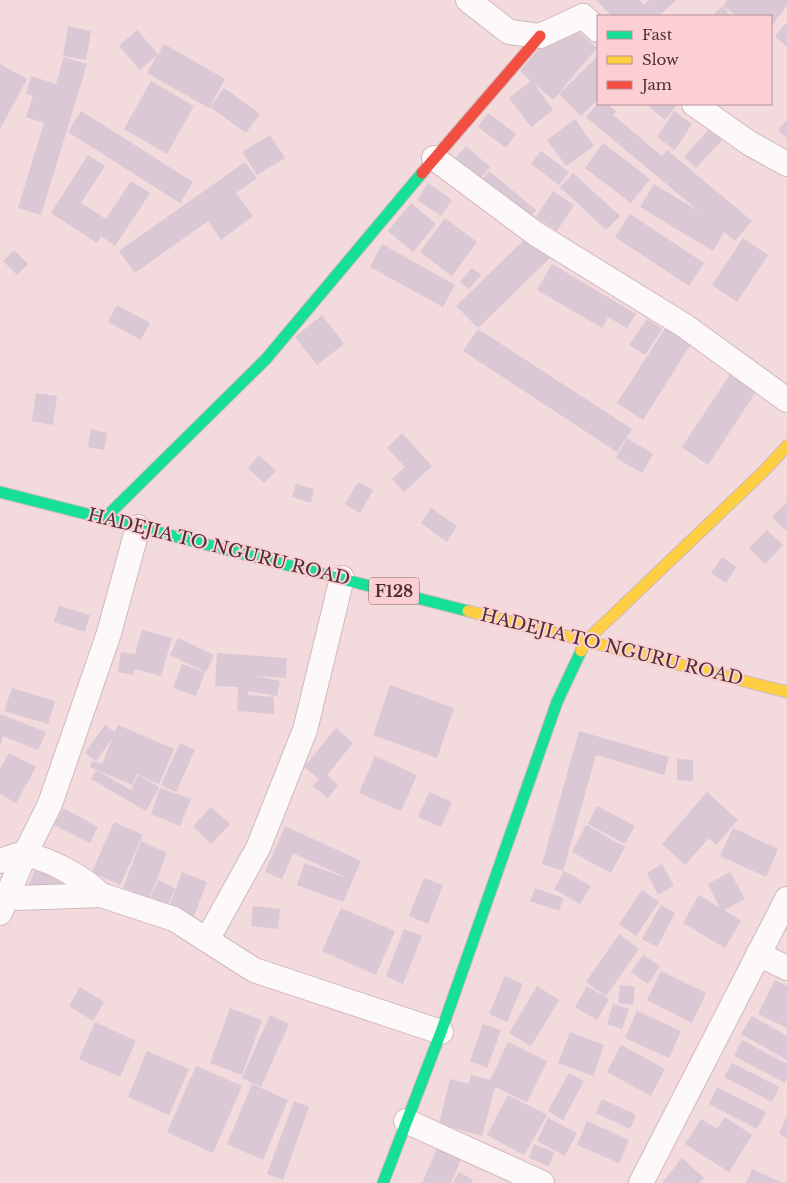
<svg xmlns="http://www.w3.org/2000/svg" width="787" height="1183" font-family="'Libre Baskerville',serif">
<rect width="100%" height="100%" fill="#f2dadd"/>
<g fill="#dac8d5">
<polygon points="596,0 639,0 644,5 650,0 676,0 659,16 612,16"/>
<polygon points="727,0 787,0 787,5 771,27 771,16 736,16 723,6"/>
<polygon points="722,6 731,16 712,16"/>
<polygon points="564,19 597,48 553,100 533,82 553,110 531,127 509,98 531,81 520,71"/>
<polygon points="785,24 787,25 787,47 775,36"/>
<polygon points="68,26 91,31 86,60 63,56"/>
<polygon points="137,30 158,54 140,70 119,46"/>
<polygon points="164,44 225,79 209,108 147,73"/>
<polygon points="598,56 598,99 581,116 559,94"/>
<polygon points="64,57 87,64 41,215 18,208 44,123 26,117 33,96 26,94 31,76 56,84"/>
<polygon points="0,64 27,79 0,129"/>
<polygon points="151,81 194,106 167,154 124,129"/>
<polygon points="224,88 260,114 246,133 210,107"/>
<polygon points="597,104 607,104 616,111 613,115 662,156 667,150 752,221 735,241 724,232 713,251 640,207 654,184 700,212 586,117"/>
<polygon points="646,104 674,104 676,106 665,120"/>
<polygon points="81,111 193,182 180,203 68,132"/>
<polygon points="674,111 692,124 675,150 657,137"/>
<polygon points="488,113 516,134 506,148 478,127"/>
<polygon points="575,119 594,146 566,166 547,140"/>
<polygon points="787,120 787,138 778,130"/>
<polygon points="711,127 723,139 696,168 684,157"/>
<polygon points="270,135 285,158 257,175 242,152"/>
<polygon points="603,143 650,179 631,203 585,168"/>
<polygon points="466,146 490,167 468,192 444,171"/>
<polygon points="541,151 569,172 559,185 531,164"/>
<polygon points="88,155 105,166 81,203 106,219 131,181 150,193 115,246 101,236 97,243 51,213"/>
<polygon points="245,162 257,178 236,193 253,216 221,240 208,221 135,273 119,251"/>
<polygon points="489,171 536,210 520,229 473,191"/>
<polygon points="573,173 620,216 606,230 560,187"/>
<polygon points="428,183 452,200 441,216 417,200"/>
<polygon points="553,191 574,205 557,231 536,217"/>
<polygon points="411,203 436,224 413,252 388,231"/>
<polygon points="630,214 704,263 689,286 615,237"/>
<polygon points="445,218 477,242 452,276 420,252"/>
<polygon points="529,235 550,258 478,328 456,306"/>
<polygon points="743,238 768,255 737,302 712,285"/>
<polygon points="382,244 455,285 443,307 370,267"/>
<polygon points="14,250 28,264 17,275 3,261"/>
<polygon points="552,264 636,314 627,328 608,317 602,328 537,290"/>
<polygon points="472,268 481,275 469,289 460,282"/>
<polygon points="117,305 150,323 141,340 108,322"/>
<polygon points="322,315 344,344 317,365 295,337"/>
<polygon points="647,319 662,329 645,355 629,345"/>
<polygon points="666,327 691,344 643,420 617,403"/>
<polygon points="478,329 632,429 617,452 463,351"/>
<polygon points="735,367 761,384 708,465 682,447"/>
<polygon points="36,393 57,396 53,425 32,421"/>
<polygon points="91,429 107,433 104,450 88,447"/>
<polygon points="402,433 432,466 404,492 392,479 405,467 387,448"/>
<polygon points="627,438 653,454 642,473 616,458"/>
<polygon points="259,455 276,471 264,483 248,468"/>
<polygon points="358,482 373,490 360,513 345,504"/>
<polygon points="296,484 314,489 311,503 292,497"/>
<polygon points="787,502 787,528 785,530 772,517"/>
<polygon points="431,508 457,526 447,542 421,523"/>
<polygon points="767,530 783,545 765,564 749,548"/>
<polygon points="722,557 736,567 726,583 711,573"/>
<polygon points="59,606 90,615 85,632 54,622"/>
<polygon points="142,630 172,638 161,676 134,669 133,675 118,672 121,652 135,654"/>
<polygon points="178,638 214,655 206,672 170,655"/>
<polygon points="217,653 287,658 286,678 256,676 280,681 277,696 248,691 248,695 274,697 274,714 237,711 238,687 215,686"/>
<polygon points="182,664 205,672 196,696 173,688"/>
<polygon points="390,685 454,708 437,758 373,735"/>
<polygon points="12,688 55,701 48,724 4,711"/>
<polygon points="0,714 46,732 38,750 3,736 0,747"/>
<polygon points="105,725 115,732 118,725 174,749 159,784 137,774 132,785 90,767 92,761 102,764 113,737 96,761 85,753"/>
<polygon points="336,728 353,743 327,775 338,785 328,798 313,786 319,779 304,767"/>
<polygon points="579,731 669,757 664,775 596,755 563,871 542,864"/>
<polygon points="180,743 195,750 176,792 161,785"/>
<polygon points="9,753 36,767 16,803 0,794 0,769"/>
<polygon points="375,756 417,775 401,811 359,793"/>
<polygon points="677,759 693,760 693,781 677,780"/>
<polygon points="96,770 131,790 138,775 159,787 146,811 91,779"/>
<polygon points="160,788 191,799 180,826 151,814"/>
<polygon points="429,792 452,802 441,827 418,817"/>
<polygon points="707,792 738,820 716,845 709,838 685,865 662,844"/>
<polygon points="597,806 635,826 625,844 588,824"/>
<polygon points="211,807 230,824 211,844 193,826"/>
<polygon points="63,808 98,827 90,843 54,825"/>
<polygon points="114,822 143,835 120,885 92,872"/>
<polygon points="586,825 625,847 611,873 572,852"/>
<polygon points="285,826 361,861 343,902 297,885 305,863 349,879 293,853 282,879 265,872"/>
<polygon points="733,828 778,849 766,877 720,856"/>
<polygon points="141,841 167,853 149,899 123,888"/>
<polygon points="40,859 76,875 64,902 28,886"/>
<polygon points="662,864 674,886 658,895 647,873"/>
<polygon points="564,871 591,886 580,904 554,889"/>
<polygon points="182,872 207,882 194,916 169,907"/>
<polygon points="730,872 745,899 724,910 741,921 725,948 683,923 699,895 720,908 708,884"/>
<polygon points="424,878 443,885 428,924 409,916"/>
<polygon points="158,880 175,888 168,905 151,897"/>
<polygon points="535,888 563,898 559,911 530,901"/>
<polygon points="642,890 659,902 636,936 619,924"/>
<polygon points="661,905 675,913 657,947 642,939"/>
<polygon points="253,906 280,909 278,929 251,926"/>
<polygon points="341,908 395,931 376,975 322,951"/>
<polygon points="404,929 422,936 403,984 386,976"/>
<polygon points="619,934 639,949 606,996 586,982"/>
<polygon points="643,955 660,966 648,984 631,972"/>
<polygon points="661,971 706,993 692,1023 647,1000"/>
<polygon points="505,976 523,984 507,1022 489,1014"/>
<polygon points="775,980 787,986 787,1028 758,1014"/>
<polygon points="620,985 635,987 633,1005 618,1003"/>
<polygon points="537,986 559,1000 531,1046 509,1033"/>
<polygon points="587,986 609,999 597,1020 575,1007"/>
<polygon points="80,987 104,1002 93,1021 69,1006"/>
<polygon points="613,1004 629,1009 622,1029 607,1024"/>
<polygon points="230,1008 262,1020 242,1075 210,1063"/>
<polygon points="637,1011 681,1031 669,1058 625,1038"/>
<polygon points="270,1015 289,1024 261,1087 242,1078"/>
<polygon points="752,1016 787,1036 787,1060 741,1034"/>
<polygon points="95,1022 136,1041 120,1077 79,1059"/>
<polygon points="483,1024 501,1030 487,1068 470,1061"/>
<polygon points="570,1032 604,1045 593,1076 558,1063"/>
<polygon points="742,1040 787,1064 787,1078 785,1083 734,1056"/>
<polygon points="508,1042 547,1061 527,1102 495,1087 482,1136 439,1124 450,1079 469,1084 471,1075 490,1080"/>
<polygon points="621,1045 665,1069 651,1096 607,1072"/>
<polygon points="147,1051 189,1069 169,1115 128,1097"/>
<polygon points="732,1063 779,1087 772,1102 724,1077"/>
<polygon points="196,1066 242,1086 213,1153 167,1132"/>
<polygon points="569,1073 584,1081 563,1120 548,1111"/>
<polygon points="252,1084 288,1100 263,1160 227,1144"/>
<polygon points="717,1087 766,1112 757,1129 709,1104"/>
<polygon points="508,1095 547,1115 524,1155 487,1135"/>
<polygon points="602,1099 636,1115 630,1129 596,1113"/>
<polygon points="294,1101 309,1107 283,1180 267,1174"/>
<polygon points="787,1116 787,1138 779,1134"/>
<polygon points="725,1117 752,1135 729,1172 685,1144 701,1119 717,1129"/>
<polygon points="548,1118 577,1133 565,1156 537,1141"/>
<polygon points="587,1121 629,1140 619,1163 577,1145"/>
<polygon points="534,1144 554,1152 549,1166 529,1158"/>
<polygon points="438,1146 462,1157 451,1183 422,1183"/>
<polygon points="682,1158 704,1178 699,1183 662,1183"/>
<polygon points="752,1169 783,1183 746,1183"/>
<polygon points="459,1172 473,1180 471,1183 453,1183"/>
</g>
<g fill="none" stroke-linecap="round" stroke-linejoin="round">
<g stroke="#d0b8bc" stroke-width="26">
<g id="street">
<polyline points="468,0 509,32 540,36 583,16 598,30"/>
<polyline points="694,104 749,143 787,164"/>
<polyline points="434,158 536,234 685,326 787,400"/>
<path d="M0 861C7 859 19 853 26 855 50 859 84 878 101 895"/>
<polyline points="0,895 19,898 101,895 174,919 254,970 441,1032"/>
<polyline points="0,913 25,854 50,804 109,633 138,527"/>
<polyline points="207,940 258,848 305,730 342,578"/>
<polyline points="758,954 787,968"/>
<polyline points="406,1121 542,1183"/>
<polyline points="641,1183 787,899"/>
</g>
</g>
<g stroke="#d0b8bc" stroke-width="13">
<g id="fast">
<polyline points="0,492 468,611"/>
<polyline points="105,518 266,359 422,173"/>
<polyline points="383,1183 441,1032 557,702 581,651"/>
</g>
</g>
<g stroke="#d0b8bc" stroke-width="13">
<g id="slow">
<polyline points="468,611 787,692"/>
<polyline points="581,651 587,640 764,471 787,446"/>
</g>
</g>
<g stroke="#d0b8bc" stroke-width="13">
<polyline id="jam" points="422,173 540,36"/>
</g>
<use href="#street" stroke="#fdf9fa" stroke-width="24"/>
<use href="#fast" stroke="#16e098" stroke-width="11"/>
<use href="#slow" stroke="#ffcf43" stroke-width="11"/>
<use href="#jam" stroke="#f24e42" stroke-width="11"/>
</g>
<g text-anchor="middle" stroke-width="4" stroke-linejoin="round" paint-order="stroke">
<rect fill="#fccfd5" stroke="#826065" stroke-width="1" x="369" y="577.5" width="50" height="27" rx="4"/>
<g font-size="16" font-weight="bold" fill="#4e3135">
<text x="394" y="597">F128</text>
</g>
<g font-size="18" fill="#4e3135" stroke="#fccfd5">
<text transform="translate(219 547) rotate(14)" y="6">HADEJIA TO NGURU ROAD</text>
<text transform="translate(612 647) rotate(14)" y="6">HADEJIA TO NGURU ROAD</text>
</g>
</g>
<rect x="597" y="15" width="175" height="90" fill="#fccfd5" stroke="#b69095"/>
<rect x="607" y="31" width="25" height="8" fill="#16e098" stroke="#b69095"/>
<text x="642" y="40" font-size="15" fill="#4e3135">Fast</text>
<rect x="607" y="56" width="25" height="8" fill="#ffcf43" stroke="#b69095"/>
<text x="642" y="65" font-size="15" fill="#4e3135">Slow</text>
<rect x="607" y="81" width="25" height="8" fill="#f24e42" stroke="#b69095"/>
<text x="642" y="90" font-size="15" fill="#4e3135">Jam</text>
</svg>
